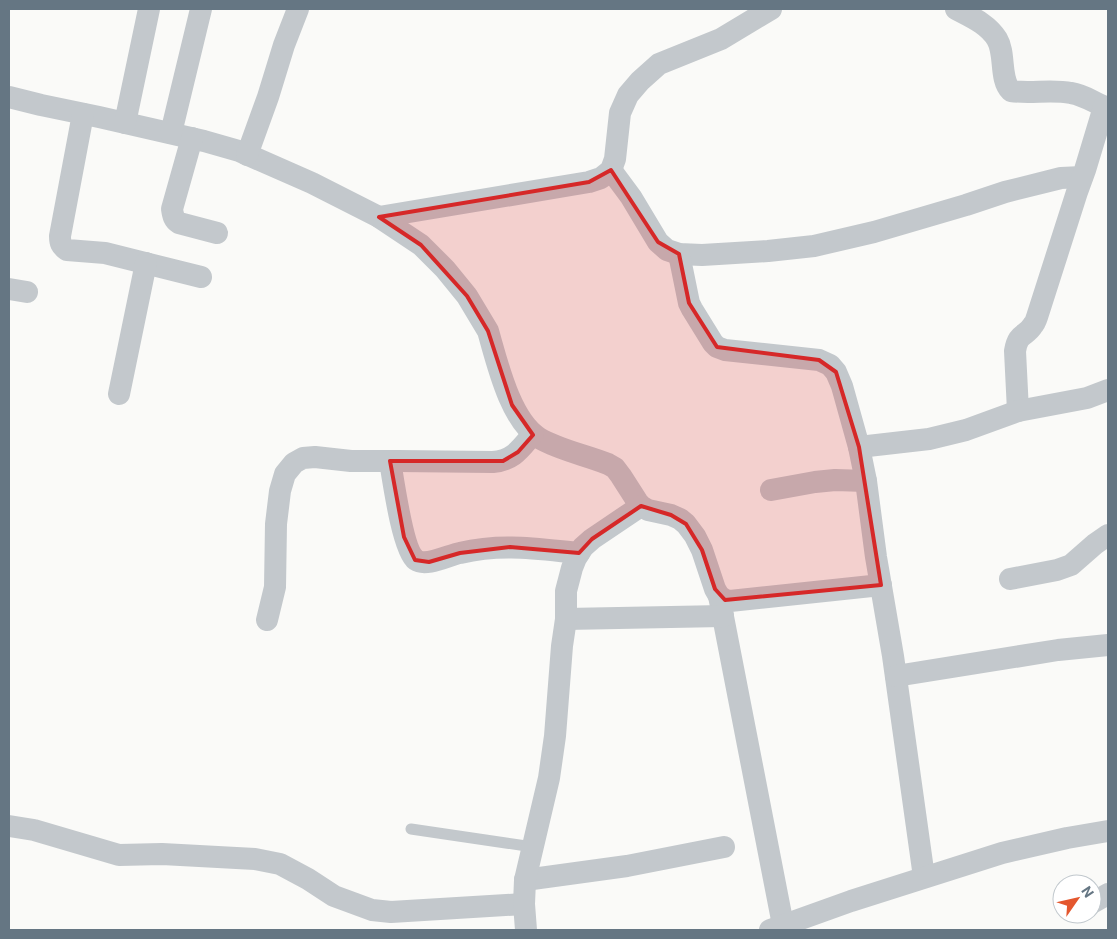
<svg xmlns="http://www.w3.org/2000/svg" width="1117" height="939" font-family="Roboto,sans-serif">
<rect width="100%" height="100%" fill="#fafaf8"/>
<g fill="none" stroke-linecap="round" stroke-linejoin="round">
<polyline stroke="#c3c8cc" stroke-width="11" points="411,829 533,847"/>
<g stroke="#c3c8cc" stroke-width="22">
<path d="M956 9C971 17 988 24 997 39 1006 54 999 79 1011 91 1031 94 1051 89 1071 93 1085 95 1096 104 1108 108"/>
<path d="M9 97 41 105 99 117 204 141 239 151 312 183 379 217 421 245 445 269 467 296 488 331C497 362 510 420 539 438 559 450 586 455 608 464L615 468 621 476 637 501 641 506 648 510 671 515 680 519 686 524 695 536 702 550 715 589 719 596 725 600 730 601 881 585"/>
<path d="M83 114 60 236C60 243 61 246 67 250L105 253 201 277"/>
<polyline points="125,123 149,9"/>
<polyline points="171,133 201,9"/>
<path d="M192 138 172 209C173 216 174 220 179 223L217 233"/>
<polyline points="247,155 268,97 284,45 298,9"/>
<polyline points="611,170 631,197 658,242 667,250 679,254 702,255 768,251 814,246 874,232 966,205 1005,192 1061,178 1082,177"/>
<polyline points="379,217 589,182 601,178 611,170 615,159 620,113 628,95 640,81 659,64 721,39 771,9"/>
<polyline points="679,254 689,303 692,309 713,343 717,347 725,350 819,360 830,365 836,372 842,386 859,447 866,481 876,557 893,656 924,877"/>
<polyline points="9,289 27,292"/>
<polyline points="119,394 146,263"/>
<path d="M1018 411 1015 351C1018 332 1026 337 1033 325 1035 323 1036 320 1037 317L1077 192 1085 170 1104 107"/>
<polyline points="859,447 929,439 966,430 1018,411 1087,398 1108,390"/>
<path d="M390 461C393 479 403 551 416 560 426 567 449 555 460 553 502 543 537 549 579 553"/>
<polyline points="771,490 815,482 835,480 866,481"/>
<polyline points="1010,579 1057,570 1071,565 1095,544 1108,535"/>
<polyline points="719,596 783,925 786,930"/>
<polyline points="566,619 723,616"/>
<path d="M267 620 275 587 276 524 280 491 285 474 294 463 303 458 315 457 351 461H398L493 462C514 460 520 449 533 434"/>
<polyline points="896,676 1058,650 1108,645"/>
<polyline points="9,826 34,830 119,855 162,854 255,859 280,864 308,879 334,896 372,910 391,912 524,904"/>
<polyline points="525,880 627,866 724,847"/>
<polyline points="1092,903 1108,894"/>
<polyline points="526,930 524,904 525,880 549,778 555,736 562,646 566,619 566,591 572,568 576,558 583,547 592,539 641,506"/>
<polyline points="770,930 851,901 1002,853 1067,838 1108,831"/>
</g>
</g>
<path fill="#d62828" fill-opacity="0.2" stroke="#d62828" stroke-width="4" stroke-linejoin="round" d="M611 170 658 242 679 254 689 303 717 347 819 360 836 372 859 447 881 585 725 600 715 589 702 550 686 524 671 515 641 506 592 539 579 553 510 547 460 553 429 562 415 560 404 537 390 461H503L518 452 533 435 512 405 488 331 467 296 421 245 379 217 589 182Z"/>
<rect width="1117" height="939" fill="none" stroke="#657683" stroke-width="20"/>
<g transform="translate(1077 899) rotate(56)"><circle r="24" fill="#ffffff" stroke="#c1c8cd"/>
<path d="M0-4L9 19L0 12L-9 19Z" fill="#e4572e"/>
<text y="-8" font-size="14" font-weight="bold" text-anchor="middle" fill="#657683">N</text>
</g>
</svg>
